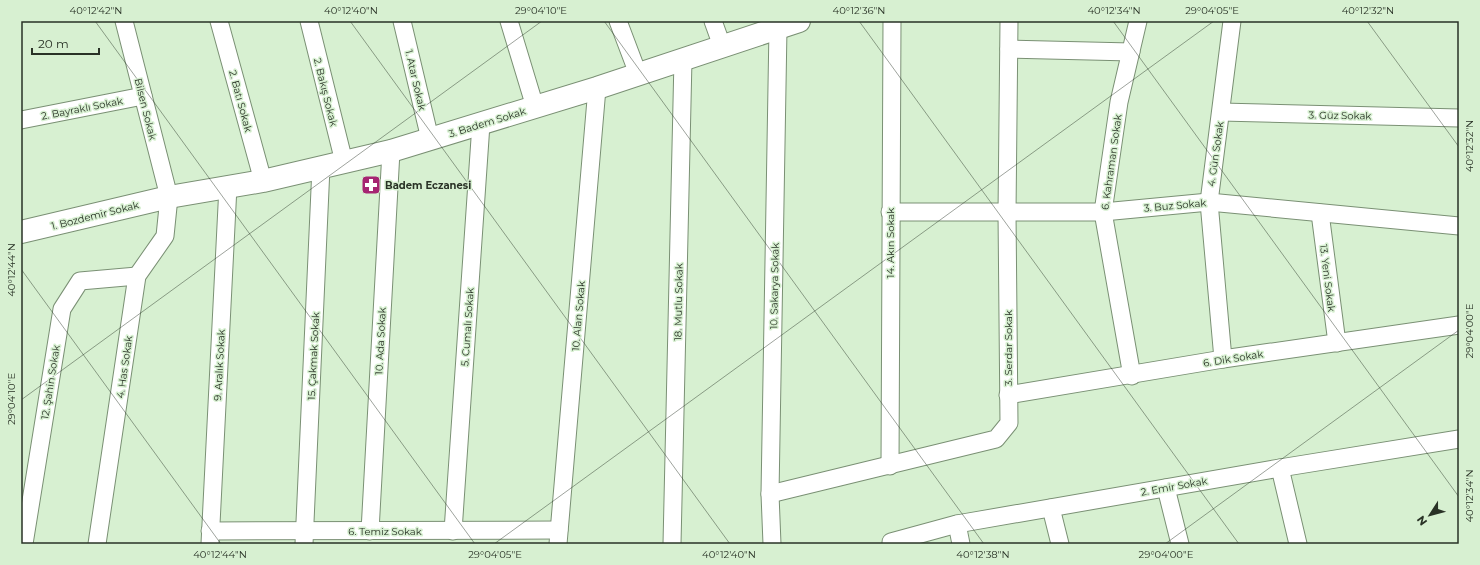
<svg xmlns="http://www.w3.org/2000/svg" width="1480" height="565" font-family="Montserrat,sans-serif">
<rect width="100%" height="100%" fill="#d7f0d1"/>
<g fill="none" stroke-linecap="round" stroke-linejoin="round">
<g stroke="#7a9074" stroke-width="19">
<g id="street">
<polyline points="219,21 263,181"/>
<polyline points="309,21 344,162"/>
<polyline points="402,21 430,139"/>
<polyline points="509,21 535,107"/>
<polyline points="618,21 638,74"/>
<polyline points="713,21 722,46"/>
<polyline points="1009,49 1131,52"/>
<polyline points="1221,112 1459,118"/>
<polyline points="21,120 143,96"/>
<polyline points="890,212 1103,212 1209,202 1459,226"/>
<polyline points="1320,213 1337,343"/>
<polyline points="1223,359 1209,202 1232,21"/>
<polyline points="1132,376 1103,212 1119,102 1138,21"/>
<polyline points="1008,395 1223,359 1459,325"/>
<polyline points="890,466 892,21"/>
<polyline points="1280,468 1298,544"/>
<polyline points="1166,488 1180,544"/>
<polyline points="770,494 996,439 1009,423 1007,213 1009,21"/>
<polyline points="1051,508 1060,544"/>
<polyline points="957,524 961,544"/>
<polyline points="210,531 559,530"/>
<polyline points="370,531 391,151"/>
<polyline points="453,531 481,124"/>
<polyline points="24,544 62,309 80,281 137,276"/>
<polyline points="97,544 137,276 165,236 169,197 124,21"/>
<polyline points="210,544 228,186"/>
<polyline points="304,544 321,167"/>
<polyline points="558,544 597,88"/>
<polyline points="672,544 683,59"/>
<polyline points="772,544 770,494 778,28"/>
<polyline points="891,544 891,542 957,524 1280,468 1459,439"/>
</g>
</g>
<g stroke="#7a9074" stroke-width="24">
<polyline id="secondary" points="21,232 169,197 263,181 391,151 597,88 799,21"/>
</g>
<use href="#street" stroke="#fff" stroke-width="17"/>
<use href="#secondary" stroke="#fff" stroke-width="22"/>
</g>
<path fill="none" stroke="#293226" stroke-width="1" stroke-opacity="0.45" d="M95 21 475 544M350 21 730 544M604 21 984 544M859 21 1239 544M1113 21 1459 497M1367 21 1459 147M21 269 221 544M21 400 542 21M494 544 1214 21M1165 544 1459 330"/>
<defs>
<g id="pharmacy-square" transform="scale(1)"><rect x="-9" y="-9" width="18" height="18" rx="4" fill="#a62472" stroke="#d7f0d1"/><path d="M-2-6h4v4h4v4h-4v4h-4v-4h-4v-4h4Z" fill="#fff"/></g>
</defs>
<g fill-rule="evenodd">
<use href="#pharmacy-square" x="371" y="185"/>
</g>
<g text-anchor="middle" stroke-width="3" stroke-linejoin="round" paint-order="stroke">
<g font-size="10" fill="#293226" stroke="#d7f0d1">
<text transform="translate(416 80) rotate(77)" y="4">1. Atar Sokak</text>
<text transform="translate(326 92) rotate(76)" y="4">2. Bakış Sokak</text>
<text transform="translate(241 101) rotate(75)" y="4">2. Batı Sokak</text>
<text transform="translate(82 108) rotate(-11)" y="4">2. Bayraklı Sokak</text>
<text transform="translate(146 109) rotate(76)" y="4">Bilsen Sokak</text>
<text transform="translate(1340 115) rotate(1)" y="4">3. Güz Sokak</text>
<text transform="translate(487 122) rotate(-17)" y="4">3. Badem Sokak</text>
<text transform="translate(1215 154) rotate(-82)" y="4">4. Gün Sokak</text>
<text transform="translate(1111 162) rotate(-82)" y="4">6. Kahraman Sokak</text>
<text transform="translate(1175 205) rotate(-5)" y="4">3. Buz Sokak</text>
<text transform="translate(95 215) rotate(-14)" y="4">1. Bozdemir Sokak</text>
<text transform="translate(890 243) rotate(-90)" y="4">14. Akın Sokak</text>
<text transform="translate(1328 278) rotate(83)" y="4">13. Yeni Sokak</text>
<text transform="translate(774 286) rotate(-89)" y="4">10. Sakarya Sokak</text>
<text transform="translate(678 302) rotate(-89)" y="4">18. Mutlu Sokak</text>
<text transform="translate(578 316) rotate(-85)" y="4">10. Alan Sokak</text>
<text transform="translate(467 327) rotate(-86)" y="4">5. Cumalı Sokak</text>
<text transform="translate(380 341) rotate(-87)" y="4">10. Ada Sokak</text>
<text transform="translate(1008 348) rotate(-90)" y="4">3. Serdar Sokak</text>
<text transform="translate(313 356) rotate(-87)" y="4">15. Çakmak Sokak</text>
<text transform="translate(1233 358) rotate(-9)" y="4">6. Dik Sokak</text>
<text transform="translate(219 365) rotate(-87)" y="4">9. Aralık Sokak</text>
<text transform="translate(124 367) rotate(-82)" y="4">4. Has Sokak</text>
<text transform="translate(50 382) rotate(-81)" y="4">12. Şahin Sokak</text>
<text transform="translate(1174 486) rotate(-10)" y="4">2. Emir Sokak</text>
<text x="385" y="535">6. Temiz Sokak</text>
</g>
<g font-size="10" font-weight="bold" fill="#293226" stroke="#d7f0d1" text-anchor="start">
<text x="385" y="189">Badem Eczanesi</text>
</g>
</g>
<rect width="1480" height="565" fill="none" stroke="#d7f0d1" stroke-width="44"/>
<g transform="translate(1430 515) rotate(234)" stroke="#d7f0d1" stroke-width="3" paint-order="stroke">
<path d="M0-3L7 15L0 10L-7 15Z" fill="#293226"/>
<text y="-6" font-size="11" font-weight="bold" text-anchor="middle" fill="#293226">N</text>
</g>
<path d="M32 48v6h67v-6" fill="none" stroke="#293226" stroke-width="2"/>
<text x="38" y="48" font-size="12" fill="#293226" stroke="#d7f0d1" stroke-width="3" paint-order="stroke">20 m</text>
<rect x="22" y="22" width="1436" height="521" fill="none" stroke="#293226" stroke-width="1.5"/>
<g font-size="10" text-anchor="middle" fill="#293226">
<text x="96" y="14">40°12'42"N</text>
<text x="351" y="14">40°12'40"N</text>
<text x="541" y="14">29°04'10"E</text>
<text x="859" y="14">40°12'36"N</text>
<text x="1114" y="14">40°12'34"N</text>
<text x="1212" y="14">29°04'05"E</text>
<text x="1368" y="14">40°12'32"N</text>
<text transform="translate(1469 146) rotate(-90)" y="4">40°12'32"N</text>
<text transform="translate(11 270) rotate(-90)" y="4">40°12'44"N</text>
<text transform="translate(1469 331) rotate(-90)" y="4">29°04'00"E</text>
<text transform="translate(11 399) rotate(-90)" y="4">29°04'10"E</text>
<text transform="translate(1469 496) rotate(-90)" y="4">40°12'34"N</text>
<text x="220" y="558">40°12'44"N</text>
<text x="495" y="558">29°04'05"E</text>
<text x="729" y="558">40°12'40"N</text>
<text x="983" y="558">40°12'38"N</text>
<text x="1166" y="558">29°04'00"E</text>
</g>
</svg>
